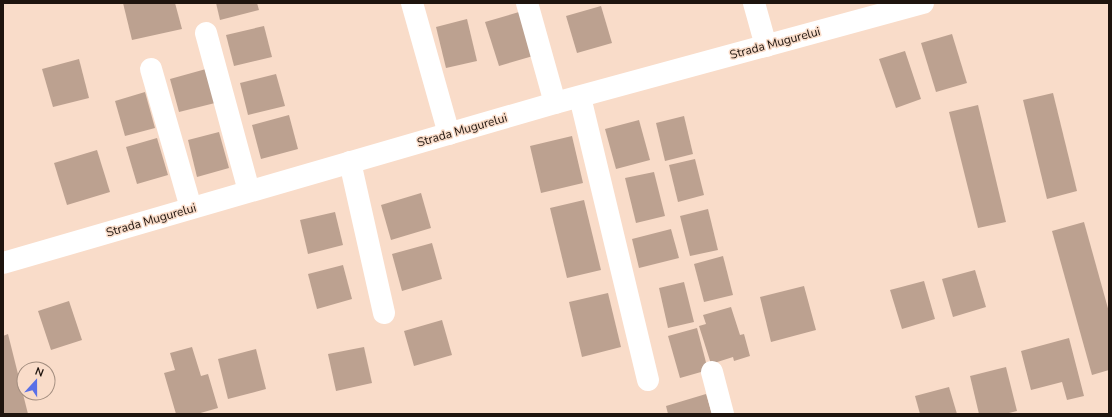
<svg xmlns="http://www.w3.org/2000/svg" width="1112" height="417" font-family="'Nunito Sans',sans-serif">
<rect width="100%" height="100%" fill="#f9dcc9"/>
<g fill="#bca190">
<polygon points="123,3 175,3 182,29 132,40"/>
<polygon points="216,3 257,3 259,10 220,20"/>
<polygon points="601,6 612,43 577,53 566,16"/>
<polygon points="519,12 533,56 499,66 485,22"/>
<polygon points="467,19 477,61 446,68 436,27"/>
<polygon points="264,26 272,57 234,66 226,35"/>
<polygon points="952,34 967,83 936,92 921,43"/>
<polygon points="905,51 921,99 896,108 879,59"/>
<polygon points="79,59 89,98 53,107 42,69"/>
<polygon points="206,69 215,103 179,112 170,79"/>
<polygon points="276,74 285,106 248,115 240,83"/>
<polygon points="145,92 155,128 125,136 115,101"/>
<polygon points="1053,93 1077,191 1047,199 1023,100"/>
<polygon points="978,105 1006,222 978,228 949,112"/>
<polygon points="289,115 298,149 261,159 252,125"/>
<polygon points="684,116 693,154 665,161 656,123"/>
<polygon points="639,120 650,160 616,169 605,129"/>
<polygon points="219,132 229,168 197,177 188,140"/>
<polygon points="572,136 583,183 541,193 530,146"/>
<polygon points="157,138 168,175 137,184 126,147"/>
<polygon points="97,150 110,192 67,205 54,163"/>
<polygon points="695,159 704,195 678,202 669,165"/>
<polygon points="654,172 665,216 636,223 625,178"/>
<polygon points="421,193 431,228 391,240 381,205"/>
<polygon points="584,200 601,270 567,278 550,208"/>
<polygon points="708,209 718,250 690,256 680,216"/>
<polygon points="335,212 343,245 308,254 300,220"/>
<polygon points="1084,222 1109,312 1109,370 1092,375 1052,231"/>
<polygon points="671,229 679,258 639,268 632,239"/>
<polygon points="432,243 442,279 402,291 392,254"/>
<polygon points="723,256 733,295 704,302 694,264"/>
<polygon points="343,265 352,299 317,309 308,274"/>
<polygon points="975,270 986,307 953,317 942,279"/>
<polygon points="924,281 935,319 902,329 890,290"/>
<polygon points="684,282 694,322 668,328 659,288"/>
<polygon points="804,286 816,330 771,342 760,297"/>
<polygon points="608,293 621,347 582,357 569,302"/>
<polygon points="69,301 82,340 51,350 38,311"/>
<polygon points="731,307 740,335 744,334 750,356 734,361 733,357 711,364 699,326 706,324 703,315"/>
<polygon points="442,320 452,355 414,366 404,331"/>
<polygon points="697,328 708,370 680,378 668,336"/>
<polygon points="8,334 28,414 3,414 3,336"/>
<polygon points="1069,338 1084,396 1067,400 1062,382 1031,390 1021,351"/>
<polygon points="192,347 201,376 208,374 218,408 197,414 176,414 164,373 175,370 170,353"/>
<polygon points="364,347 372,383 336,391 328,354"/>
<polygon points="256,349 266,389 228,399 218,359"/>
<polygon points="1006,367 1017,411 1005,414 979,414 970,376"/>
<polygon points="949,387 957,414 920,414 915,396"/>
<polygon points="706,394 712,414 668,414 666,406"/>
</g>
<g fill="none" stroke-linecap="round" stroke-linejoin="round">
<g stroke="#fff" stroke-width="22">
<polyline points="412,3 449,134"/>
<polyline points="527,3 555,103"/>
<polyline points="754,3 766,46"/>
<polyline points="206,33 249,191"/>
<polyline points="151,69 191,208"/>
<polyline points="580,97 648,380"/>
<polyline points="350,162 384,313"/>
<polyline points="3,263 555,103 923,3"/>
<polyline points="712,372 723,414"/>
</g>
</g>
<g text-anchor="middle" stroke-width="3" stroke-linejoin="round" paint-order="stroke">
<g font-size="12" fill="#1e140e" stroke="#f9dcc9">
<text transform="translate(775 43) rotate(-15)" y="4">Strada Mugurelui</text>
<text transform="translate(462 130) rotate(-16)" y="4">Strada Mugurelui</text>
<text transform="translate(151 220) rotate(-16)" y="4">Strada Mugurelui</text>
</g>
</g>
<rect width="1112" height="417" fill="none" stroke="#1e140e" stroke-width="8"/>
<g transform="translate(36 381) rotate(21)"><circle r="19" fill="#f9dcc9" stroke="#a18c7e"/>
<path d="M0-3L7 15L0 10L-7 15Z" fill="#5a70e7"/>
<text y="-6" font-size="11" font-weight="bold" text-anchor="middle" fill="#1e140e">N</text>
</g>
</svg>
